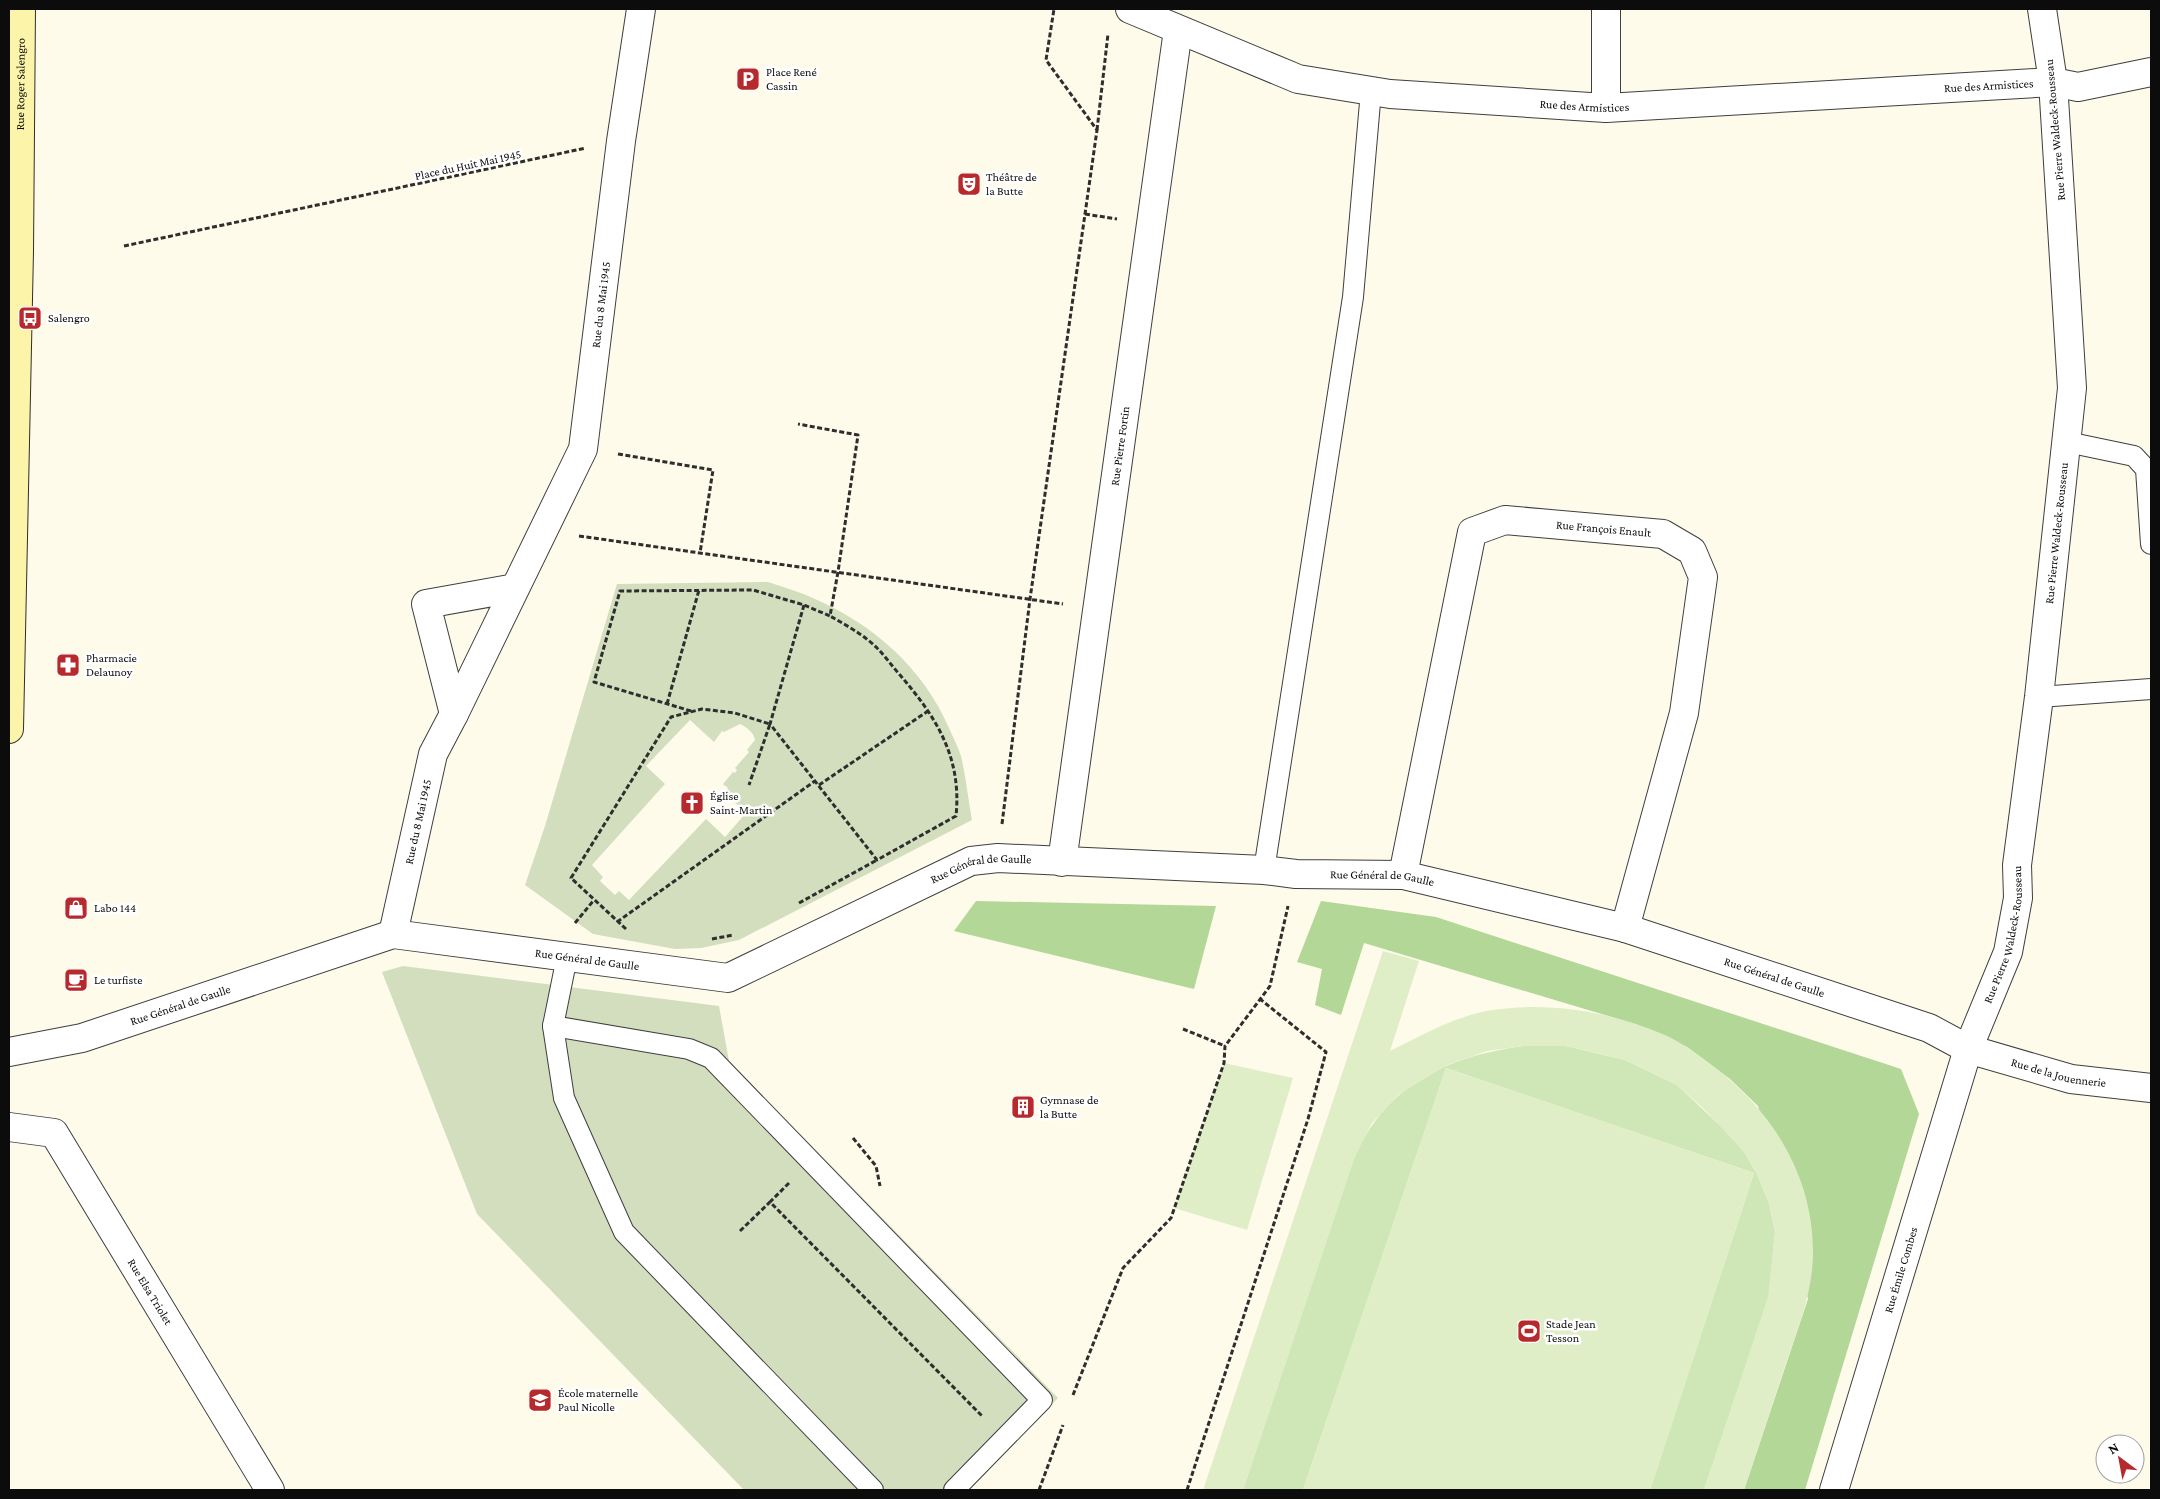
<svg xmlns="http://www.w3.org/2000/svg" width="2160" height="1499" font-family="'Crimson Pro',serif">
<rect width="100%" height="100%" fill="#fefbeb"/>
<path fill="#cfe7b7" d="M1523 1046H1566L1625 1060 1677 1085 1729 1134 1745 1153 1757 1174 1769 1203 1775 1232 1769 1297 1704 1490H1650L1754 1173 1446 1068 1303 1490H1243L1354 1158C1387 1084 1446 1057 1523 1046Z"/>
<g fill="#b2d797">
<polygon points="976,901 1216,906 1194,989 954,931"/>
<polygon points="1321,901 1436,917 1901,1069 1919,1114 1805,1490 1744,1490 1808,1299 1758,1106 1730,1079 1687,1047 1635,1024 1364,943 1341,1015 1315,1005 1322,969 1297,962"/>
</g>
<g fill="#d3debe" fill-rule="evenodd">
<path d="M768 582C783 587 800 592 815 599 874 625 923 668 949 728 953 737 958 747 961 756 966 777 968 799 972 820L739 940 701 948 675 949 593 934 525 885 545 826 617 584ZM690 720 714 742 722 731 724 732 740 724C748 728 754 733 755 740L747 750 749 752 735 768 737 770 735 773 733 772 723 784 728 788 725 793 746 813 725 837 706 819 629 900 619 891 615 895 600 881 603 877 592 865 665 784 646 766Z"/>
<polygon points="403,966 719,1006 729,1061 1058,1398 967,1490 744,1490 477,1214 382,972"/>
</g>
<g fill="#e0eec8">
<path d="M1383 951 1419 961 1390 1051C1423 1035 1455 1016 1492 1010 1547 1002 1608 1011 1660 1033 1678 1040 1693 1051 1709 1063 1770 1108 1813 1173 1813 1252 1813 1292 1798 1329 1785 1366 1771 1408 1758 1449 1744 1490H1704L1768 1297 1775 1232 1769 1203 1757 1174 1745 1153 1705 1110 1677 1085 1625 1060 1566 1046H1523L1487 1051 1447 1065 1398 1095 1372 1123 1354 1159 1243 1490H1203Z"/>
<polygon points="1224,1063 1293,1078 1247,1230 1174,1208"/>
<polygon points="1446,1068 1754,1173 1650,1490 1303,1490"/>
</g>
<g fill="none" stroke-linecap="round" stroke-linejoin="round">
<g stroke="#3f3f3f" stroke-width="22">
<g id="service">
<polyline points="2067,442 2134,456 2146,469 2151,544"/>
<polyline points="2039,697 2151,689"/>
<polyline points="1264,870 1353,297 1371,91"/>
<polyline points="567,957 553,1026 564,1098 624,1232 873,1490"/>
<polyline points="553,1026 689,1049 711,1058 1042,1400 954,1490"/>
</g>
</g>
<g stroke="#3f3f3f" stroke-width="30">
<g id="minor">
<path id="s1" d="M1130 9 1298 79 1390 94 1606 108 2053 82 2078 87 2151 72"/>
<polyline points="1606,9 1606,108"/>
<path id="s2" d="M515 588 426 604 454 714 583 449 621 141 641 9"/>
<path id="s3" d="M1062 862 1178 30"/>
<path id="s4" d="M1403 875 1472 532 1505 520 1663 534 1692 551 1703 577 1684 713 1625 928"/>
<path id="s5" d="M393 934 433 754 454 714"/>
<path id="s6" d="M9 1052 82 1038 393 934 728 978 971 861 998 858 1264 870 1296 874 1403 875 1625 928 1929 1028 1968 1049 2071 1079 2151 1088"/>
<path id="s7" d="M9 1127 54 1133 270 1490"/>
<path id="s8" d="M1834 1490 1968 1049 2008 952 2018 898 2017 865 2039 697 2072 388 2053 82 2042 9"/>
</g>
</g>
<g stroke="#2e2e2e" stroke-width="30">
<g id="secondary">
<path id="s9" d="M9 729 19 251 21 9"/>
</g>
</g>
<g stroke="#2e2e2e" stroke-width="3" stroke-dasharray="5 2.5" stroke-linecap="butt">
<polyline points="1097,130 1108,34"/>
<polyline points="1085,214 1117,219"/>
<polyline points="124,246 586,148"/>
<polyline points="618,454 713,470 700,553"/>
<polyline points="579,536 1063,604"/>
<path d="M804 605 770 724 877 860 956 816C962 757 936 717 900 675 892 666 885 656 877 648 864 635 846 625 830 616"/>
<polyline points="667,704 699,590"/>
<polyline points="691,711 594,682 620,591 753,590 804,605 830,616 838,572 858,435 798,424"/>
<polyline points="819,785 928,711"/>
<polyline points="1002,824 1030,599 1097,130 1046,60 1054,9"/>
<polyline points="799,903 877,860"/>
<polyline points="617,922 815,781"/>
<polyline points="575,923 594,900"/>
<polyline points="626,929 571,878 671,717 702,709 735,713 770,724 749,785"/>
<polyline points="712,939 733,935"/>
<polyline points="1183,1029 1225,1046"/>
<polyline points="853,1138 876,1166 880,1186"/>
<polyline points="789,1183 770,1202 983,1417"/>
<polyline points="740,1231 770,1202"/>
<polyline points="1073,1395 1123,1268 1171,1218 1224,1063 1225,1046 1270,986 1288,906"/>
<polyline points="1039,1490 1063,1425"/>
<polyline points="1187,1490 1308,1119 1326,1052 1260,999"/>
</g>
<use href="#service" stroke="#fff" stroke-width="20"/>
<use href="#minor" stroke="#fff" stroke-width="28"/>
<use href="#secondary" stroke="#fcf4a9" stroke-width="28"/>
</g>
<defs>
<g id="parking-square" transform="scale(1.25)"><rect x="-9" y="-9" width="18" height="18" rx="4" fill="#b62a2d" stroke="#fff"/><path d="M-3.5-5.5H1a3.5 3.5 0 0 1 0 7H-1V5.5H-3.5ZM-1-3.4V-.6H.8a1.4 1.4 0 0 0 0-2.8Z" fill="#fff"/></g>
<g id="theatre-square" transform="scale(1.25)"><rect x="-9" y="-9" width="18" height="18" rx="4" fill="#b62a2d" stroke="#fff"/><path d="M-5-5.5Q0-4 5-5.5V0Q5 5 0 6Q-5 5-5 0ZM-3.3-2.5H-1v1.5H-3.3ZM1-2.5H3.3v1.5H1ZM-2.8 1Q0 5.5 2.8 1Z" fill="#fff"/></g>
<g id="bus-square" transform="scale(1.25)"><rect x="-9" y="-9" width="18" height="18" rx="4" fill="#b62a2d" stroke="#fff"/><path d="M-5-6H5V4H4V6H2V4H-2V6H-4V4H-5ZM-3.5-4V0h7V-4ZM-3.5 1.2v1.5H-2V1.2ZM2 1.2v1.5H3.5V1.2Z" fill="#fff"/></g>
<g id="pharmacy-square" transform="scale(1.25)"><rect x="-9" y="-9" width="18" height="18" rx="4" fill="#b62a2d" stroke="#fff"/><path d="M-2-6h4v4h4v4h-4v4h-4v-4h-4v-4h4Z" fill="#fff"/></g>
<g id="church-square" transform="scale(1.25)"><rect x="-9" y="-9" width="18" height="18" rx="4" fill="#b62a2d" stroke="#fff"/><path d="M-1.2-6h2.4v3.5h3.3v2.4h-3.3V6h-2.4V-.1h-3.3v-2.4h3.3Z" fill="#fff"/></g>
<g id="shop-square" transform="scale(1.25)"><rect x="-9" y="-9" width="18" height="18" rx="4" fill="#b62a2d" stroke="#fff"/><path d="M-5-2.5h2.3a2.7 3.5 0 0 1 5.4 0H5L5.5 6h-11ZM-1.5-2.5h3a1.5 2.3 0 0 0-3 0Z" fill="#fff"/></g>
<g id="cafe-square" transform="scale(1.25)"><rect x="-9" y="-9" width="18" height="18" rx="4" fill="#b62a2d" stroke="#fff"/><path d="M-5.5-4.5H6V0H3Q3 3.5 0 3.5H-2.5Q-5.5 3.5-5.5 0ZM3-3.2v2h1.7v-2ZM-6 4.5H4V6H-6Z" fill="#fff"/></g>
<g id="building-square" transform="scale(1.25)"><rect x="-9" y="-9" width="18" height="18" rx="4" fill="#b62a2d" stroke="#fff"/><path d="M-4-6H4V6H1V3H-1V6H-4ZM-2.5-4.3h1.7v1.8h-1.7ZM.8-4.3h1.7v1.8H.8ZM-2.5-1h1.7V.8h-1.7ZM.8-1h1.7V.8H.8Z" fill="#fff"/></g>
<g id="stadium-square" transform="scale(1.25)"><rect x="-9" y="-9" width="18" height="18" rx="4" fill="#b62a2d" stroke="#fff"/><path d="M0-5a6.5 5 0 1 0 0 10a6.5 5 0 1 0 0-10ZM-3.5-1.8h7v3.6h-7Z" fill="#fff"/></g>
<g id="school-square" transform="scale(1.25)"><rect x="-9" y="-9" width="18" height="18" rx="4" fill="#b62a2d" stroke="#fff"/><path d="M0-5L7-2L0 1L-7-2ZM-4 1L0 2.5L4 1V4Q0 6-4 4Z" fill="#fff"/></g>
</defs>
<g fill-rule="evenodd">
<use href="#parking-square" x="748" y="79"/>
<use href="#theatre-square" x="969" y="184"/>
<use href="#bus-square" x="30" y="318"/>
<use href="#pharmacy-square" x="68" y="665"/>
<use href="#church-square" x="692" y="803"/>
<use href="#shop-square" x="76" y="908"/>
<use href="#cafe-square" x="76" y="980"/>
<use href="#building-square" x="1023" y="1107"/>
<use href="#stadium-square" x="1529" y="1331"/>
<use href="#school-square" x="540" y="1400"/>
</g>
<g text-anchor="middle" stroke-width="5" stroke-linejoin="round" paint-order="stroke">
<g font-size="12" fill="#0c0c0c" stroke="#fff" text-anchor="start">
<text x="766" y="76">Place René<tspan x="766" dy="14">Cassin</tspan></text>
<text x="986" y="181">Théâtre de<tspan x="986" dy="14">la Butte</tspan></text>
<text x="48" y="322">Salengro</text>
<text x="86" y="662">Pharmacie<tspan x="86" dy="14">Delaunoy</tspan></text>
<text x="710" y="800">Église<tspan x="710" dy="14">Saint-Martin</tspan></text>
<text x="94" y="912">Labo 144</text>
<text x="94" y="984">Le turfiste</text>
<text x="1040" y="1104">Gymnase de<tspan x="1040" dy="14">la Butte</tspan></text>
<text x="1546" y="1328">Stade Jean<tspan x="1546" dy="14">Tesson</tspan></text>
<text x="558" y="1397">École maternelle<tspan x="558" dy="14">Paul Nicolle</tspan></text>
</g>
<g font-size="12" fill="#0c0c0c" stroke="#fff">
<text dy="4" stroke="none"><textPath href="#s9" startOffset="645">Rue Roger Salengro</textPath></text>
<text dy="4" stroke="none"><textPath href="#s1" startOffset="875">Rue des Armistices</textPath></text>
<text dy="4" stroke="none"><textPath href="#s1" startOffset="470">Rue des Armistices</textPath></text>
<text transform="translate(2055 130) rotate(-95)" y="4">Rue Pierre Waldeck-Rousseau</text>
<text transform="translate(468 165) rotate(-12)" y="4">Place du Huit Mai 1945</text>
<text dy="4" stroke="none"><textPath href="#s2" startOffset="644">Rue du 8 Mai 1945</textPath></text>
<text dy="4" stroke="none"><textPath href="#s3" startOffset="420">Rue Pierre Fortin</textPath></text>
<text dy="4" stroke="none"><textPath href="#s4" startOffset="484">Rue François Enault</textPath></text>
<text dy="4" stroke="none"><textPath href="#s8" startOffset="988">Rue Pierre Waldeck-Rousseau</textPath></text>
<text dy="4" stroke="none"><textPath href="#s5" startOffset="115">Rue du 8 Mai 1945</textPath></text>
<text dy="4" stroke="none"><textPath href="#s6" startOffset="1018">Rue Général de Gaulle</textPath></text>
<text dy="4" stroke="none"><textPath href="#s6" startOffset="1422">Rue Général de Gaulle</textPath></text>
<text dy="4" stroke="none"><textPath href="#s8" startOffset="582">Rue Pierre Waldeck-Rousseau</textPath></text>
<text dy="4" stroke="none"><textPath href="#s6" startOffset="598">Rue Général de Gaulle</textPath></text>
<text dy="4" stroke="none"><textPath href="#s6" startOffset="1828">Rue Général de Gaulle</textPath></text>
<text dy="4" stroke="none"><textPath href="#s6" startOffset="178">Rue Général de Gaulle</textPath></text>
<text dy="4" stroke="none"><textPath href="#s6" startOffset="2129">Rue de la Jouennerie</textPath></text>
<text dy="4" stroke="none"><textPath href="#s8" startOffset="230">Rue Émile Combes</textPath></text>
<text dy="4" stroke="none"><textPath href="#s7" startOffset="231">Rue Elsa Triolet</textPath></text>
</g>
</g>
<rect width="2160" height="1499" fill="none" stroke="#0c0c0c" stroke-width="20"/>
<g transform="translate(2120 1459) rotate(328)"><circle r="24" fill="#ffffff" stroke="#9e9e9e"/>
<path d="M0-4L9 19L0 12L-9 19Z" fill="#b62a2d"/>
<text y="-8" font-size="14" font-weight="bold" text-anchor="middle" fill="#0c0c0c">N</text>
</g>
</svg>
